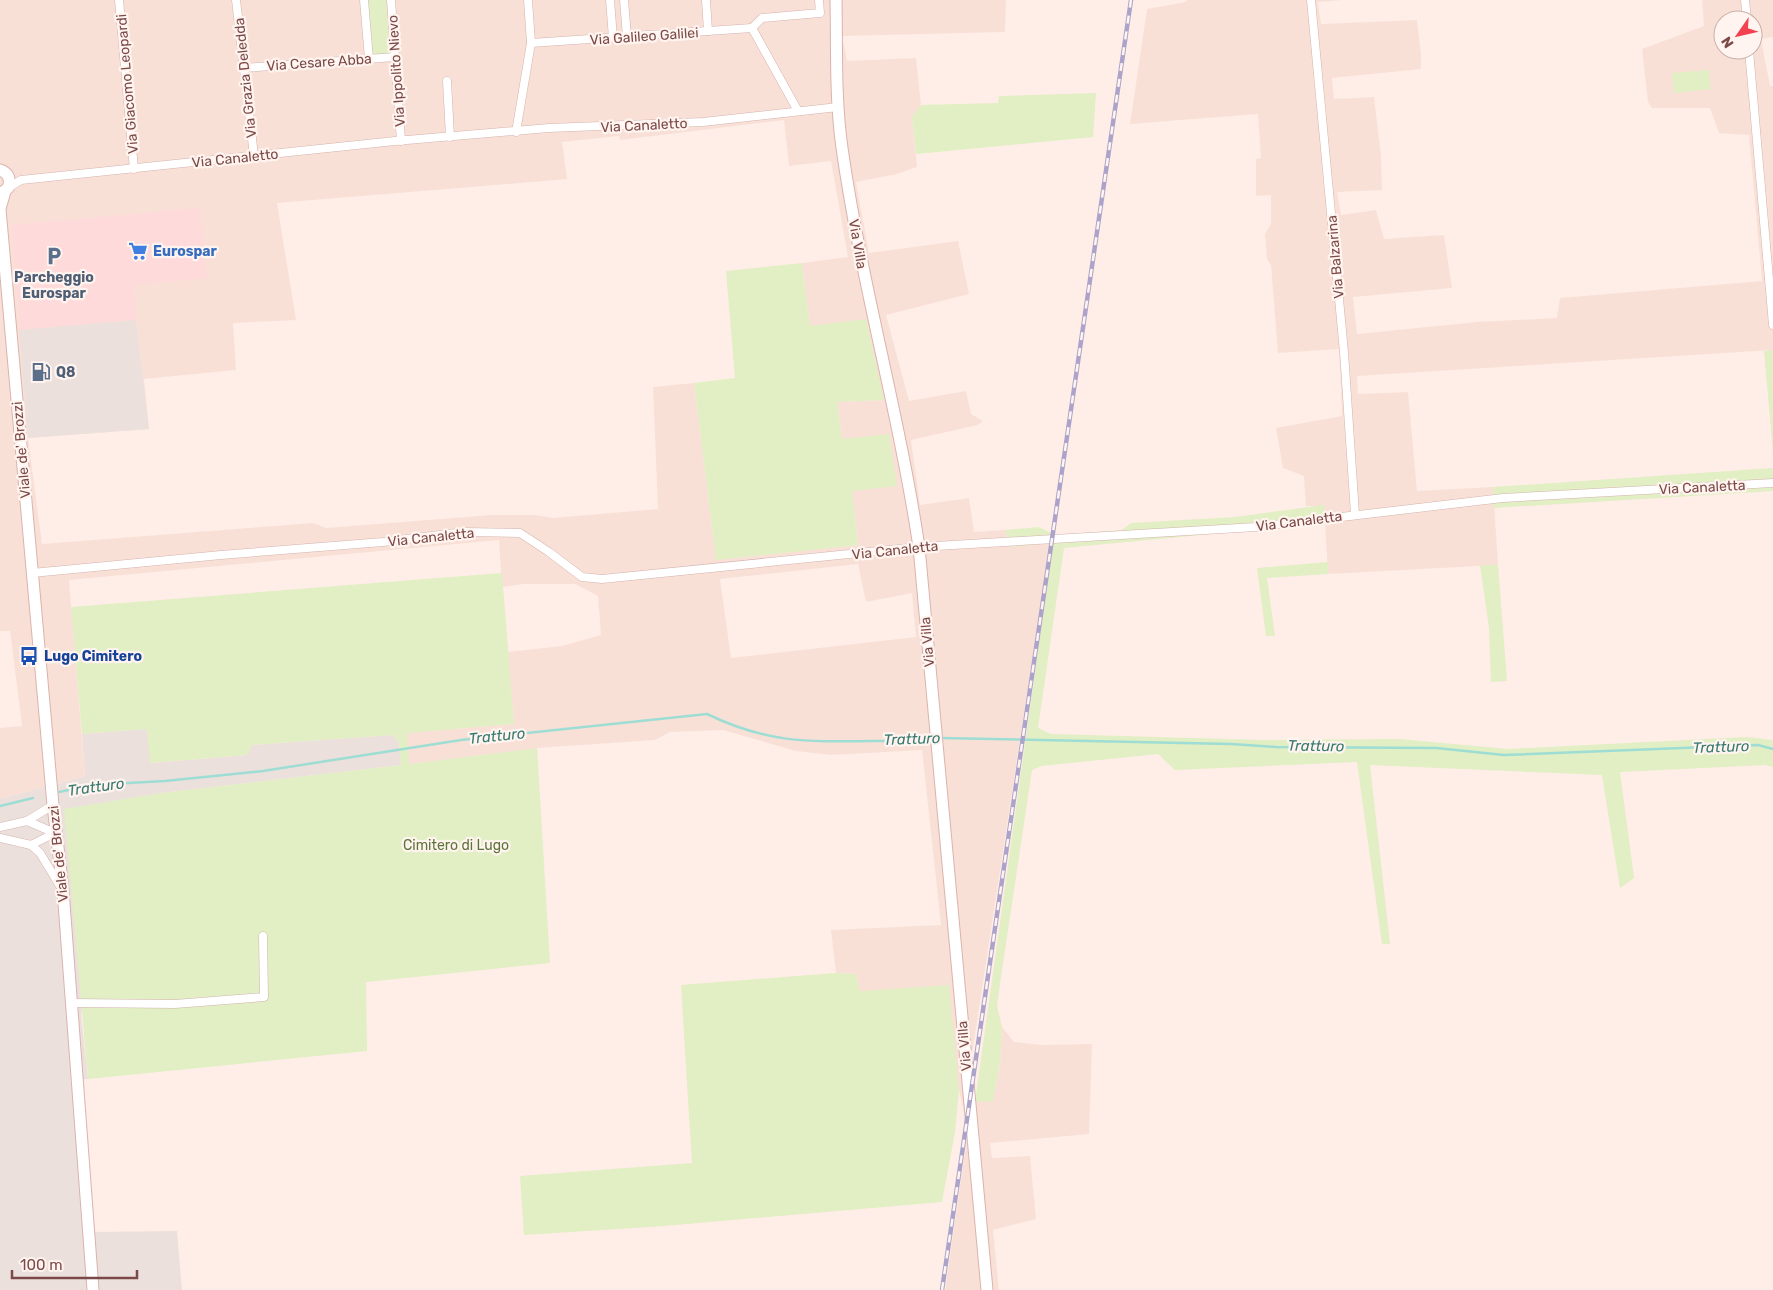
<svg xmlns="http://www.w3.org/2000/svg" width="1773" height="1290" font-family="Rubik,sans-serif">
<rect width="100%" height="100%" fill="#feeee7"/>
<g fill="#f9e0d7" fill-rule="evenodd">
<path d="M0 0H1006L1005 32 842 36 847 61 916 58 921 105 912 117 917 167 897 174 856 182 869 253 958 241 969 294 886 315 909 401 966 391 971 414 983 421 978 425 911 440 920 505 969 498 974 532 1005 530 1010 547 1050 543 971 1061 975 1101H993L1000 1064 1002 1027 1014 1042 1042 1045 1092 1044 1089 1134 990 1143 992 1158 1030 1156 1036 1219 993 1230 999 1290H945L968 1132 959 1090 860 991 856 974 836 973 831 930 941 925 922 750 831 755 796 751 723 730 670 732 655 740 537 748 409 764 406 733 514 724 508 652 562 646 601 635 598 596 575 584H524L502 587 499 540 69 580 85 776 0 799V728L22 726 10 631H0ZM784 120 789 166 831 161 848 257 802 263 810 326 883 400 837 402 842 439 897 486 852 491 858 545 716 560 694 383 653 387 658 509 553 518 535 515H492L326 528 313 523 42 544 28 438 149 429 144 379 236 370 233 323 296 320 277 203 567 179 562 142 619 136 620 140ZM858 564 866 602 912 593 916 637 731 658 720 579Z"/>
<path d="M1187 0H1342L1318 2 1321 24 1417 20 1421 55V69L1332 78 1334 99 1374 97 1381 156 1382 190 1337 192 1341 215 1376 210 1384 239 1444 235 1452 288 1353 297 1357 334 1477 322 1557 318 1560 298 1762 281 1749 135 1719 133 1710 108H1652L1648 102 1642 49 1704 26 1702 0H1773V37L1761 39 1770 86H1773V350L1357 376 1358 394 1408 392 1417 491 1493 487 1498 565 1328 574 1324 506H1306L1304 476 1283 468 1276 428 1342 416 1339 349 1278 353 1271 265 1267 259 1265 234 1271 224V195L1256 196V159L1261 158 1258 114 1130 124 1147 9 1186 2ZM1723 20H1753V50H1723Z"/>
</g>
<polygon fill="#ffdada" points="200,208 207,278 134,285 136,320 20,330 11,225"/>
<g fill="#ece0dd">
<polygon points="136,320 149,429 28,438 19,330"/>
<polygon points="147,729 151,763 247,755 251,745 393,735 399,742 401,765 161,793 81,1014 88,1079 77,1080 89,1232 177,1231 182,1290 0,1290 0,799 85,776 82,734"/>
</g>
<g fill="#e2eec3">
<polygon points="366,0 386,0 390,54 371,56"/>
<polygon points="1709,70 1711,89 1674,93 1672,73"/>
<polygon points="1096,93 1093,137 916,154 912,117 921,105 998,103 999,96"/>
<polygon points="802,263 810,326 866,319 884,400 837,402 842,439 889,434 897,486 852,491 858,545 716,560 694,383 735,378 726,271"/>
<polygon points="1773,350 1773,453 1764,351"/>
<polygon points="1773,468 1773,491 1494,508 1493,487"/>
<polygon points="1324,505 1326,523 1064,548 1038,728 1051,734 1262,740 1399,739 1508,749 1747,737 1773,740 1773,767 1765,765 1620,772 1634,878 1620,888 1602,775 1370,765 1390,944 1382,944 1357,762 1175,770 1158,754 1041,766 1032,770 1001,977 997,1006 1002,1027 1000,1063 993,1101 975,1102 1053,543 1010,547 1005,530 1039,527 1055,535 1122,530 1131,523 1235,517"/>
<polygon points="1328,562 1328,574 1267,578 1275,636 1266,636 1257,568"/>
<polygon points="1480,565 1498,565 1507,681 1491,682 1489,628"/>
<polygon points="502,573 514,724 407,733 409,764 537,748 550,963 366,982 367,1051 88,1079 64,809 161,793 401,765 399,743 393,735 252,745 247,755 150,763 147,729 82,734 71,607"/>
<polygon points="836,973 856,974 860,991 949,985 959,1090 955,1132 942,1202 664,1226 524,1235 520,1176 692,1163 681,985"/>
</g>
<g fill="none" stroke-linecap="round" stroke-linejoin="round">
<g stroke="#9eddd3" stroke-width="2.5">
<polyline points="941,738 1231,744 1276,747 1436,748 1504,755 1758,745 1773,749"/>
<path d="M59 792 92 785 165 781 263 771 461 740 707 714C767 743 806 742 871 741 892 741 913 742 933 739"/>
<polyline points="0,806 33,798"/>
</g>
<g stroke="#d4b3ae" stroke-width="9">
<g id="street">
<polyline points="119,0 134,169"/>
<polyline points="236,0 254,156"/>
<polyline points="364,0 369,59"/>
<polyline points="391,0 401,141"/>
<polyline points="610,0 613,38"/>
<polyline points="624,0 627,37"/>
<polyline points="706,0 708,31"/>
<polyline points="1311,0 1344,352 1355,514"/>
<polyline points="1745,0 1747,20"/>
<polyline points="752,28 762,18 820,13 819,0"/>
<polyline points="531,43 752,28 798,111"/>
<polyline points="1749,50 1773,325"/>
<polyline points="244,68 395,57"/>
<polyline points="447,81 450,137"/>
<polyline points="516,132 531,43 528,0"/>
<polyline points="8,188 21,180 395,141 549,128 703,122 838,107"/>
<polyline points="32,573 221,555 383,542 464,532 520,533 549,552 582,577 602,579 919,547 1256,527 1503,498 1773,483"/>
<polyline points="0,827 27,821 53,805"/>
<polyline points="0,838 31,845 55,833 27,821"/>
<polyline points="31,845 40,853 60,886"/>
<polyline points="71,1003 175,1004 264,997 263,936"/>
</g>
</g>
<g stroke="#dab3ad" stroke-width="13">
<g id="secondary">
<path d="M836 0C837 49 835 99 842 148 861 282 899 413 919 547L987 1290"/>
<path d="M0 170C9 173 11 180 8 188L0 194"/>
<polyline points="5,191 0,209 53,805 63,890 93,1290"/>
</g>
</g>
<use href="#street" stroke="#fff" stroke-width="8"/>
<use href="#secondary" stroke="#fff" stroke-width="11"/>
<g stroke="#aca3ca" stroke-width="4.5">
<polyline id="rail" points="942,1290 1131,0"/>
</g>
<use href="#rail" stroke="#fff4ef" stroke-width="2.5" stroke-dasharray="8" stroke-linecap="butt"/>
</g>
<defs>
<g id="supermarket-bare" transform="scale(1.5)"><path d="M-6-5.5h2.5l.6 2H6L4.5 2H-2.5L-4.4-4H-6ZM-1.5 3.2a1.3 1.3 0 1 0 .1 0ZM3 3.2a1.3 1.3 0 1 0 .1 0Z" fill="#3f7fe0" stroke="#fff4ef" stroke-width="2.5" paint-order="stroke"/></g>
<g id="parking-bare" transform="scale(1.5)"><path d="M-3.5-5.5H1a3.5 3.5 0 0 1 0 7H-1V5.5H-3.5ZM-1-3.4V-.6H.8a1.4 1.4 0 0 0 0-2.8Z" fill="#5c6f8a" stroke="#fff4ef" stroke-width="2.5" paint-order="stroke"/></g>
<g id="fuel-bare" transform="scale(1.5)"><path d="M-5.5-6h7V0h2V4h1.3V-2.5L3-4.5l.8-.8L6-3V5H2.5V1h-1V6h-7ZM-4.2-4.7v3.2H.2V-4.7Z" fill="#5c6f8a" stroke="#fff4ef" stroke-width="2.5" paint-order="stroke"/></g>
<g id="bus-bare" transform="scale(1.5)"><path d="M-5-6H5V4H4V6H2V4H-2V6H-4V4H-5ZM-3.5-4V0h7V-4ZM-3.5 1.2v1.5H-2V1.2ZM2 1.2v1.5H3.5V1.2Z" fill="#1a4fb4" stroke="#fff4ef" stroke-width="2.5" paint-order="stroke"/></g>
</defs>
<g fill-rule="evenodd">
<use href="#supermarket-bare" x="138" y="251"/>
<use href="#parking-bare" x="54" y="256"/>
<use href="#fuel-bare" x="41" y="372"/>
<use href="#bus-bare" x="29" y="656"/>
</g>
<g text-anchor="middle" stroke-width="4.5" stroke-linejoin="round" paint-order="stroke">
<g font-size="14" fill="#7b4a48" stroke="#fff4ef">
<text transform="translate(644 36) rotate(-4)" y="5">Via Galileo Galilei</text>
<text transform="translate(319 62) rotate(-4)" y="5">Via Cesare Abba</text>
<text transform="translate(396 71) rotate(-94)" y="5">Via Ippolito Nievo</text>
<text transform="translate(245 78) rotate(-96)" y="5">Via Grazia Deledda</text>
<text transform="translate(127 84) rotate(-95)" y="5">Via Giacomo Leopardi</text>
<text transform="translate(644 125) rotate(-3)" y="5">Via Canaletto</text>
<text transform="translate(235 158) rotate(-6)" y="5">Via Canaletto</text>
<text transform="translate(858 244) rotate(80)" y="5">Via Villa</text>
<text transform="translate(1335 257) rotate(-95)" y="5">Via Balzarina</text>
<text transform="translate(21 450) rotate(-95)" y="5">Viale de' Brozzi</text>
<text transform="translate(1702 487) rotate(-3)" y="5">Via Canaletta</text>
<text transform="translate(1299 521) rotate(-7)" y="5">Via Canaletta</text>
<text transform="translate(431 537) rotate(-6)" y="5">Via Canaletta</text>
<text transform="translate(895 550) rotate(-6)" y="5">Via Canaletta</text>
<text transform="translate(927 642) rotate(-95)" y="5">Via Villa</text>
<text transform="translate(58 854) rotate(-96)" y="5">Viale de' Brozzi</text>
<text transform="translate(964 1046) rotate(-95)" y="5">Via Villa</text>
</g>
<g font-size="14" font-weight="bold" fill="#366cbe" stroke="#fff4ef" text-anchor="start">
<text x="153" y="256">Eurospar</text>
</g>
<g font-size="14" font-weight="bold" fill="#4e5e75" stroke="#fff4ef">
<text x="54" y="282">Parcheggio<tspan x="54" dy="16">Eurospar</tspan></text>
<text x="56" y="377" text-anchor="start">Q8</text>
</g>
<g font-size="14" font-weight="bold" fill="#164399" stroke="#fff4ef" text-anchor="start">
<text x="44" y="661">Lugo Cimitero</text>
</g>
<g font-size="14" fill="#5e753a" stroke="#fff4ef">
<text x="456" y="850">Cimitero di Lugo</text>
</g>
<g font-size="15" font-style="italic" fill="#377a70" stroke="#fff4ef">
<text transform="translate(497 736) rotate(-6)" y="5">Tratturo</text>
<text transform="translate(912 739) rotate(-2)" y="5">Tratturo</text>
<text transform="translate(1316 746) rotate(1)" y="5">Tratturo</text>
<text transform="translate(1721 747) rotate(-2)" y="5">Tratturo</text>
<text transform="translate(96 787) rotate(-8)" y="5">Tratturo</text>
</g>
</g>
<g transform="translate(1738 35) rotate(236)"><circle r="24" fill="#fff4ef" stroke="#cab0ac"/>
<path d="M0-4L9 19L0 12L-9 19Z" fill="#f24151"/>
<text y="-8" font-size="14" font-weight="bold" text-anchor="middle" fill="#7b4a48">N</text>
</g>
<path d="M12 1270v8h125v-8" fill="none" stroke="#7b4a48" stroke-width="2.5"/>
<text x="20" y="1270" font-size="15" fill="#7b4a48" stroke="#fff4ef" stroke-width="4" paint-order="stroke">100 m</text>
</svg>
